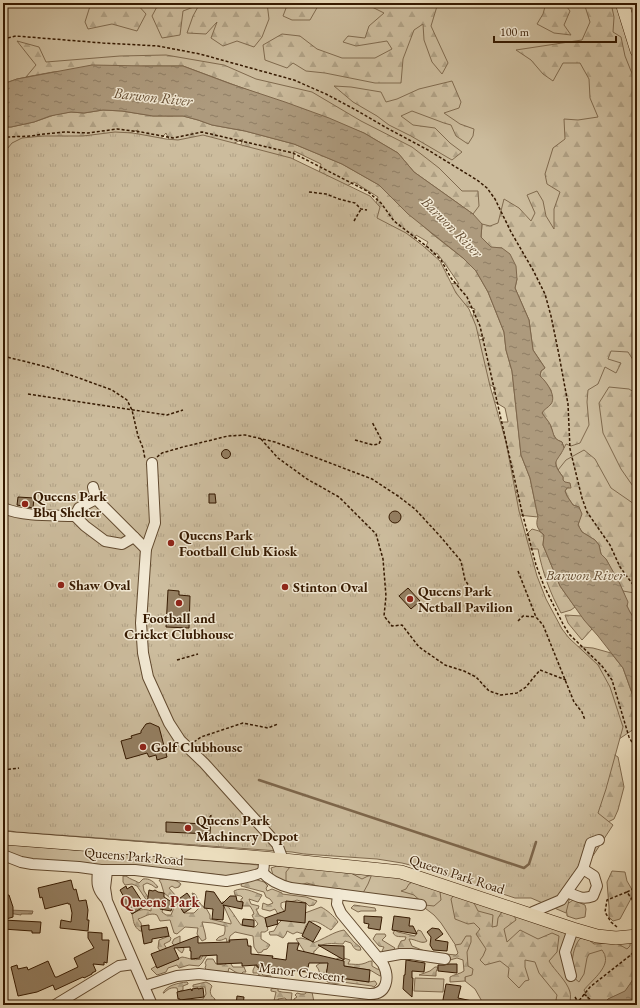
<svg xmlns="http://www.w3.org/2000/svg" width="640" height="1008" font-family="'EB Garamond',serif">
<defs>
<pattern id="forest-firs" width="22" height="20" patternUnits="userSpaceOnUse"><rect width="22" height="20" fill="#ccbc9d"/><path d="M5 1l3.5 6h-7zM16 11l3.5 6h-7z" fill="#b0a185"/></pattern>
<pattern id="park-tufts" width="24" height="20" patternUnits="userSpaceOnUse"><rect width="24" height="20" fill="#ccbc9d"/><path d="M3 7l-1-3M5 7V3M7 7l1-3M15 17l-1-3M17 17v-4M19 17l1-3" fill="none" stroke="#b0a185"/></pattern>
<pattern id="water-ripples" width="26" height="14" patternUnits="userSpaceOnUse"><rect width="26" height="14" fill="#ad9a7d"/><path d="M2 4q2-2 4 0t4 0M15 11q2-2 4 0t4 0" fill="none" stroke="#8e7d64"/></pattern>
</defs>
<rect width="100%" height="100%" fill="#ebddbd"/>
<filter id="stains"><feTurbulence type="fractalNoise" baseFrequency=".005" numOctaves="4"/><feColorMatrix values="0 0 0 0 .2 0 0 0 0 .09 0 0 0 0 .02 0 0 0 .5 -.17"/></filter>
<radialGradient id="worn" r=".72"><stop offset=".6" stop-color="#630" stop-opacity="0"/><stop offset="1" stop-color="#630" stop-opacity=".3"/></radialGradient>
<g fill="#ccbc9d" stroke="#806a4e">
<path d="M3 3H622L637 51V623C634 618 629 612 627 606 626 601 625 596 623 591L558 470C555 462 554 460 561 454L436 187 53 72 17 79 3 84Z"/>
<polygon points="3,844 259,865 259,870 229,876 137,866 102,865 78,862 27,860 3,851"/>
<polygon points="277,866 401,877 630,942 637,970 602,1005 484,1005 475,989 465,981 466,961 441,923 434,915 421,905 418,899 296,886 280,881 273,875 271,868"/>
<polygon points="415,978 444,979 443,992 414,991"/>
</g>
<g fill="url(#forest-firs)" stroke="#806a4e">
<polygon points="91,3 137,3 137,4 146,14 137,31 112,24 88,29 85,22"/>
<polygon points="159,3 267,3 269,19 262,37 254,47 237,41 223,46 211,38 217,22 206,34 187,33 193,16 199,5 183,11 180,35 162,38 152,16"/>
<polygon points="288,3 321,3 318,6 310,20 292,20 283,16"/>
<polygon points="367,3 438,3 431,26 448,63 442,74 432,62 424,40 423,24 414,30 403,59 401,83 375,83 325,73 306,71 293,63 287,68 265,60 263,45 282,34 300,36 317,49 342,58 375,58 392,49 387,41 356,46 343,42 348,36 365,38 369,26 384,13 366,4"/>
<polygon points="546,3 564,3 570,11 564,25 571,35 554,33 537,24 543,14"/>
<path d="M584 3H611L614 17 613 32 621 37 625 56 631 71 637 83V366L628 352 611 351 608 359 621 363 616 373 605 367 598 384 588 390 587 402 589 425 580 443 571 446 566 444 564 448 562 442 557 440 553 434 551 426 542 413 544 409 550 405 551 390C547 386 545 380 540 376L541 371 545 368 533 350 529 320 515 288 517 279 502 248H491L481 237 482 224 490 226 498 223 504 199 519 208 531 221 535 213 527 195 537 191 543 201 546 216 554 229V209L560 192 547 184 545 174 553 148 565 139 564 119 578 120 598 117 590 98 589 79 580 63H563L553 81 543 74 531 60 516 50 582 40 590 22Z"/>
<polygon points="17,41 39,47 46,62 120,56 166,55 224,65 256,79 312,92 361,121 412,147 439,168 462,191 478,191 479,206 473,214 414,172 398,153 364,133 183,66 144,66 53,72 26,77 36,65 28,55"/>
<polygon points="452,81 461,102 459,108 444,113 460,124 474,129 473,136 468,144 456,136 451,125 444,123 412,111 401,116 413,125 435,128 450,143 462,152 452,160 411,136 389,125 377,116 353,102 334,86 351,87 381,92 386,102 397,99 419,89"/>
<polygon points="103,110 122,111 153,116 183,116 198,120 212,125 245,131 294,144 342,164 379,185 431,233 463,258 476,271 488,292 504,332 506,350 512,371 521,455 530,478 538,517 518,515 514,501 519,495 505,482 497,422 508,422 505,408 490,399 496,388 480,380 469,344 485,338 473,333 470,326 475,309 457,303 445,283 459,284 448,268 437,253 427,258 417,265 428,242 416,235 412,243 405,252 373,214 378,197 354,182 345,187 318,178 321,164 294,151 293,166 238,152 243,139 228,146 172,146 166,133 156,144 137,139 138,130 3,176 3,127 11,127 34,122 57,114 71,112 84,113"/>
<polygon points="609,387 629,389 637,394 637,492 621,469 603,433 599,403"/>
<polygon points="584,450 595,459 611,488 637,506 637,600 634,593 623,591 606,559 601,554 599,545 595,540 582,532 578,525 581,514 579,507 573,505 567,496 565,491 567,488 565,482 563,480 563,477 558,470 566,460"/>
<path d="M532 529 539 531 544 535 543 545 560 586 575 607 571 610 561 613C550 593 542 571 538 549H525L523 538Z"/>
<polygon points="565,615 582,616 592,629 582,640 568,623"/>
<polygon points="571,646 593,648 611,653 623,668 637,707 637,727 613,743 613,754 618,757 624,787 618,810 614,819 598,827"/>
<polygon points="290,867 349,872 362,879 372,874 368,884 363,893 331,890 307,883 296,886 286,883 286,872"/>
<polygon points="612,871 625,872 627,881 634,893 620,919 613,921 609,917 609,907 607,882"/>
<path d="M123 876H126C131 880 135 880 139 883L143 879C150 878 154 882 158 887L156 888 152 885 147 883 143 885 144 891 148 897 152 898 159 907 163 908 162 912 166 915H171L173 910 174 901 164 893 161 883 159 880C165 878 176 879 181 884L179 887 175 888 172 886 169 888 176 896C176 901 182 908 184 913H194L199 908 192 893 195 894C198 899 200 906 206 908L210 915V919L231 924V922L222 902H224C231 909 235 917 241 925L255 927 258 924C256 920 253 919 252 915L254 914 253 911 250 906H243V902L241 901V899L243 898 241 896 235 895 234 891C243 886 253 892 262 895L258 902 249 899 251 904 259 906 258 909H256L259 915 265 918 268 930 265 932H261V939L270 945 267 949 263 950 262 952 258 953 254 947 253 936 235 932 230 936 229 940 231 964 233 967H244L246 972H243L241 974 237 973 229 968 228 972 207 970 205 968 206 965 205 963 207 959H213L216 964 225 965 226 962 224 945 227 942 226 938C223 940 220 941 216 940L219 937 224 935 225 931V926L213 923 202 922 205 933 206 939 202 941 197 934 198 928 185 927 177 934 174 933 170 920 160 921 157 915C150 912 145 917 138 919L141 923 142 931H140C133 926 134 922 132 914 138 910 144 908 151 911V907L137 886 132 884 125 885 123 882Z"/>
<path d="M254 879 264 882 268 886 266 888 267 891 272 889 282 893V894L306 897 317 901 314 905 309 906 306 903 297 900C291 903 288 900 281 903V907L285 912 305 913 321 907C327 910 334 916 338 922L331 930C325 927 313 916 307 924 305 926 304 931 303 934L297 932 293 934 287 931 286 934 283 938 277 935H270L269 932 274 931 278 924 281 921 279 916 275 909 270 911 262 909 263 903 268 905 273 903 270 899 266 897 264 892 241 886 242 882Z"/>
<polygon points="416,880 437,887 440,892 441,900 434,906 425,905 414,895 401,891 406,889 409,884"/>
<path d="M454 895 473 901 478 911 493 915 492 927 497 926 498 918 503 910 513 913 516 920 504 929 507 942 520 930 538 939 552 933 559 936 557 952 549 961C555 971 567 981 570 992 571 995 570 1001 570 1005H555L557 995 539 973 535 962 525 960V967L529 980 525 981 519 988 508 977 509 968 500 961 485 965 480 960 483 956 486 949 476 934 480 929 474 923 468 924 455 919 451 899Z"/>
<polygon points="573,900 585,905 586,909 585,917 576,919 567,916 566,905"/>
<polygon points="354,905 375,908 376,911 361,911 358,912 351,908"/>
<path d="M344 930 354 942 360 947 361 950C355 951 354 948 351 943L345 941 343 944C333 944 321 941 315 951H314L313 960H310L296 939 301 938 309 940 310 938 313 940V943C324 939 333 932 344 930Z"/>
<path d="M395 930 398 932 415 936 418 930 421 931 427 941C422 945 416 939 409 939L412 946 427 952H400L398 947 401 941 405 940 406 937C400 936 396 938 393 933Z"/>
<polygon points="376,934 385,934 386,936 382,940 395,948 390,953 385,953 382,951 384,947 379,946 373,939"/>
<polygon points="169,936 171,938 170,941 164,944 167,949 161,952 158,948 159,940"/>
<path d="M180 936V947H183L184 949 182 953C178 951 176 946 172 943L174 939Z"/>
<path d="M466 936H471V942L467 952 468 966 473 969 472 975 465 977V981L450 982V977C455 974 460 974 464 971L463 960 457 958 450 960 433 955 435 953 456 955 458 953 455 945 461 944Z"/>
<path d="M581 938 589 940 594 944 611 943 620 945 627 949 630 946V942L637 940V970L632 981 625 992 608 999 602 1005H593L589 1001 584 990C590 982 609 968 605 956 605 954 603 952 602 950L589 954 587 958 584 974 579 982C578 981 576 980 575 978 569 969 573 944 581 938Z"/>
<path d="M204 953 207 955 202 963 199 966 189 965 179 968 177 965 168 968 166 972 157 975 151 969 156 966 157 968 182 957C190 958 192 961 201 959Z"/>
<path d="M338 958H344L350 960 348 964C353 964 358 965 362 964 367 963 368 961 372 961V966L377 969 383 970V974L380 976 370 970 331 964 330 969H327L326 976 369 982 375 981 377 984 374 987 372 986 342 982C335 985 324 983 320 975 319 971 319 969 316 966L320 963 332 962Z"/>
<polygon points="255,959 258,960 257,967 259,967 258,970 263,975 271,976 271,978 260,977 258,973 253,973 253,970 255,966"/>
<polygon points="435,967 438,967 436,972 436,976 419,975 430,971"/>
<path d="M187 982 188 983V984L183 986V990L178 992 177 988C171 987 168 989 164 993H163C167 985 178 983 187 982Z"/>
<path d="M206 982 210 984 212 986C209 992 210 995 215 999L214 1005H208V1001L206 1000 195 1005H192V1003L188 1002 182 1003 180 1000 203 999 206 994 205 987H193V985Z"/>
<polygon points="274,988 278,988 278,991 282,992 292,993 291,1002 288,1002 285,998 278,999 279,1005 273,1005 276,992 271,991 271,989"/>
<polygon points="307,991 312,992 314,1002 312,1004 297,1002 296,1005 293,1005 294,999 297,997 295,995 297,993 301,994 305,994"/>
</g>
<polygon fill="url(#park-tufts)" stroke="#806a4e" points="115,132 133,133 166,139 178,140 203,135 291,158 370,196 380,207 377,218 406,233 422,245 440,261 456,293 469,309 476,326 490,386 506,442 519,511 537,576 546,599 562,629 569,638 598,665 610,687 623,727 606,789 598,813 613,825 572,888 566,913 531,898 515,898 430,870 402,863 377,859 304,854 292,852 17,832 3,830 3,154 12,143 22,138 43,136 83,136"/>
<g fill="url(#water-ripples)" stroke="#7d664b">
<path d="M92 65 144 66H183L231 84 285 102 329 118 364 133 398 153 414 172 473 214 482 224 481 237 491 247 502 248 510 254 516 266 517 279 515 288 529 320 533 350 545 368 541 371 540 376C546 381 557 396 551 404 548 408 544 409 542 413 545 418 550 422 551 427 555 436 552 438 562 442L564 448C557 463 550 460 563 477V480L565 482 570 483 571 488H567L565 491 567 496 573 505 579 507 582 514 578 525 582 532 595 540 599 545 601 554 606 559 619 582 628 602 627 606 630 612 637 623V707L623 668 598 636 584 620 560 586 543 545 544 535C538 530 535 525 538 517L530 478 521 455 512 371 506 350 504 332 488 292 476 271 463 258 408 214 379 185 342 164 294 144 245 131 212 125 198 120 183 116H153L122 111 103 110 84 113 71 112 50 116 34 122 11 127H3V84L17 79Z"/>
<polygon points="8,910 33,911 32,914 21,914 21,915 8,913"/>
<polygon points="637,970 637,1005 602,1005 608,999 625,991 632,981"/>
</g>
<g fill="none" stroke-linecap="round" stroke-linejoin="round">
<polyline stroke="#7d664b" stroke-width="2.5" points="259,780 524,868 529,864 536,842"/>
</g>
<g fill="#947f62" stroke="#351900">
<circle cx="226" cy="454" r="4.5"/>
<polygon points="209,494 215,494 216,503 209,503"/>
<polygon points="18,497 34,498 33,508 17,505"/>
<circle cx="395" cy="517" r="6"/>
<polygon points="408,588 420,601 411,609 399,596"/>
<polygon points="168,590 179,591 179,595 190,596 189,628 166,627"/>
<polygon points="150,723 159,727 167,757 157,760 156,755 149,757 147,753 126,759 121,741 132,738 131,736 141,733 141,731 146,724"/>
<polygon points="211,815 210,834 166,832 166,822 205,824"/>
<polygon points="71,880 73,888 74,890 76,889 79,901 86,900 88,910 87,920 89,920 88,931 60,928 61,920 71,922 72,913 70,904 68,904 68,903 45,909 42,897 40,898 38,888"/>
<polygon points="126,886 127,889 132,886 145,906 132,914 122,900 125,899 120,890"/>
<polygon points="149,890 153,891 155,890 158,892 164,893 164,897 173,903 171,911 160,909 160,908 154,900 147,904"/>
<polygon points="206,891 214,892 222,904 230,896 236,896 237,901 243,902 242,909 223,905 224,907 223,920 212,919 213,909 204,908"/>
<polygon points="187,893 196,905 184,913 176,901"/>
<polygon points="3,895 9,895 13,907 13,917 3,920"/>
<polygon points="286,901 306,903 305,923 277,920 278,924 267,927 265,918 285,911"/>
<polygon points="364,916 382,917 380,930 368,928 369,924 364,923"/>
<polygon points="394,916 410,918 409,926 413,926 417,934 392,930"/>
<polygon points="243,919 254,920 254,927 242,925"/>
<polygon points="3,920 41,922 40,933 32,933 32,931 3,929"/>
<polygon points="309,921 321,928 313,942 302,936"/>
<polygon points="149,925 149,930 167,927 169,936 152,939 152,942 144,944 141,926"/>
<polygon points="432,928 439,929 443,934 435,940 448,942 447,951 433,950 430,945 431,937 427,932"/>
<polygon points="88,932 102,933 102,940 109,940 107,963 104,962 104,965 93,964 96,971 92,973 92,974 84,978 83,977 55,990 53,985 37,992 18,996 11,967 17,965 18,969 27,967 28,970 48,961 55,977 57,977 78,967 74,958 94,948 88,938"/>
<polygon points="198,936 198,943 230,942 229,940 247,939 248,946 251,946 251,954 273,956 272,958 286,960 288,943 299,943 297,950 344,961 344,966 370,970 369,982 326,976 328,963 309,963 307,972 257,967 257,965 242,966 242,963 217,964 217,955 200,956 200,958 191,959 191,951 190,951 190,947 174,948 179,959 157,968 151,954"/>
<polygon points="318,945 344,946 344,960"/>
<polygon points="406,960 425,963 424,972 412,971 412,978 413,978 412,997 403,989 404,975 405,975"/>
<polygon points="449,964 457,964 457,973 438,971 438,965 444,965"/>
<polygon points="446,984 461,986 458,998 477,1002 476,1005 442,1005"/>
<polygon points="198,988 198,989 203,988 204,997 180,1000 180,999 178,999 177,992 191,989 192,991 192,989"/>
<polygon points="237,996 244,997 243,1005 236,1005"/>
</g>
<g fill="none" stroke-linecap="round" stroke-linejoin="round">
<g stroke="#624a2f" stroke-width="12">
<g id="minor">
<polyline points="152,463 155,523 146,549 141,623 143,653 148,677 169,723 180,740 204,763 277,844 283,860"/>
<polyline points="93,487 96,499 146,549"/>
<polyline points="96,499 79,508 75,516 85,526 105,541 122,544 134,537"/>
<path d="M3 508C26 517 51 515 75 516"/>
<path d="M3 855 21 862 32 864 79 867 101 870H135L226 881C232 880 259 876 263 871 264 868 264 862 264 858"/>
<path d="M98 870C97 882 96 888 105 898"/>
<polyline points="107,871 105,888 107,901 152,1005"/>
<path d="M262 872C270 881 279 885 291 888L421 905"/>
<path d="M567 892C576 896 582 900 593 896L597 886 594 876 583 869"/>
<polyline points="528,914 561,900 583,869 591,843 599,840"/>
<polyline points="378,958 400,954 411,954 445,959"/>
<polyline points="571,976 565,952 573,929"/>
<path d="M144 986 177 976 199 974 369 994C387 995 390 978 383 964L341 913 337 904 338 894"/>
<polyline points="55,1005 119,966 134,964"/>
</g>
</g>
<g stroke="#351900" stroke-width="14">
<g id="major">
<polyline points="622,3 637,51"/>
<polyline points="3,838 264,858 401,872 573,929 597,936 616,938 637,936"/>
</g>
</g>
<g stroke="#351900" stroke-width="1.5" stroke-dasharray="3 2" stroke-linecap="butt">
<polyline points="3,39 16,36 103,43 158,46 200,54 294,80 326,94 356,110 385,127 428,150 477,180 487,188 495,199 511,232 533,270 545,294 551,316 559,355 568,404 570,449 582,498 587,512 610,545 620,567 637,590"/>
<polyline points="3,140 8,137 31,136 44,134 66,132 88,133 117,129 141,132 173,138 202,132 293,153 367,191 381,203 394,221 430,249 441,260 451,278 467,297 480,326 522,512 536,565 544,586 563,624 569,634 602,666 612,680 629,737 637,751"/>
<polyline points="309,192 326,194 339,199 355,203 361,209 367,210"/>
<polyline points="354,221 361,209"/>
<polyline points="3,312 5,312"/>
<polyline points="3,356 47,367 79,378 112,390 127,400 132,410 138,436 143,448 145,459"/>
<polyline points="28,394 167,415 183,410"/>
<polyline points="261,439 278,458 307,479 339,497 376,534 383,559 386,596 384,616 392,626 402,625 419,647 445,665 464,671 476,677 489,691 501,695 517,693 526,687 534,677 540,670 566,680"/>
<polyline points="355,440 373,445 379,444 381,439 372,422"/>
<polyline points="157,457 162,453 183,447 228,436 245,435 275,442 372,479 398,496 415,509 440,536 461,561 465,580 471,589"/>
<polyline points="518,571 536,617 543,625 574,702 582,712 585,720"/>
<polyline points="518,621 523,616 536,617"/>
<polyline points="177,660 198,654"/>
<polyline points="194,742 201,737 243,723 268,728 278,724"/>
<polyline points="3,770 19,768"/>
<polyline points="627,892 633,889 637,884"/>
<polyline points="617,927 611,922 605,912 607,900 627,892 637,907"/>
<polyline points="584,994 591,1000"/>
<polyline points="575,997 578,1002"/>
<polyline points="577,1005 578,1002 590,987 637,950"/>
</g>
<use href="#minor" stroke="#f2e9d4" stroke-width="10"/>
<use href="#major" stroke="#ebddbd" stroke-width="13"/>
</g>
<g fill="#8f2418" stroke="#f2e9d4" stroke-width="1.5">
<circle cx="25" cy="504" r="4"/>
<circle cx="171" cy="543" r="4"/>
<circle cx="61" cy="585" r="4"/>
<circle cx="285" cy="587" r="4"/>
<circle cx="410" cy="599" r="4"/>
<circle cx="179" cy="603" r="4"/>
<circle cx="143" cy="747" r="4"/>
<circle cx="188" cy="828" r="4"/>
</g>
<g text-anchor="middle" stroke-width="3" stroke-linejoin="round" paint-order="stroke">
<g font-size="14" font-weight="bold" fill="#351900" stroke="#f2e9d4" text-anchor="start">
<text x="33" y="501">Queens Park<tspan x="33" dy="16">Bbq Shelter</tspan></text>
<text x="179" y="540">Queens Park<tspan x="179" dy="16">Football Club Kiosk</tspan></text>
<text x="69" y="590">Shaw Oval</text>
<text x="293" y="592">Stinton Oval</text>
<text x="418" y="596">Queens Park<tspan x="418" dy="16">Netball Pavilion</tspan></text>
<text x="179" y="623" text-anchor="middle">Football and<tspan x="179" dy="16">Cricket Clubhouse</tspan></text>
<text x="151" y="752">Golf Clubhouse</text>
<text x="196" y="825">Queens Park<tspan x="196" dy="16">Machinery Depot</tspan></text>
</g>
<g font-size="14" fill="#351900" stroke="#f2e9d4">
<text transform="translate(134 856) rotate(5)" y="5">Queens Park Road</text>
<text transform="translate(457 874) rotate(18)" y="5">Queens Park Road</text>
<text transform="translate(302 972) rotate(7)" y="5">Manor Crescent</text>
</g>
<g font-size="15" font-style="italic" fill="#654d32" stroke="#f2e9d4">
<text transform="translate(153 97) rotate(6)" y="5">Barwon River</text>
<text transform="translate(452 227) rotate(45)" y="5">Barwon River</text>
<text x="585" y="580">Barwon River</text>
</g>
<g font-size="15" font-weight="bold" fill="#7a1f14" stroke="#f2e9d4">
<text x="160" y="907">Queens Park</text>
</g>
</g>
<rect width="640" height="1008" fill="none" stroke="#ebddbd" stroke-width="16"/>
<rect x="4" y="4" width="632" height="1000" fill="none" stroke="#351900" stroke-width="2"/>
<rect x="8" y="8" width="624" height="992" fill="none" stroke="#351900"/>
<path d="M494 36v6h122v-6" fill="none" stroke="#351900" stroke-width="2"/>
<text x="500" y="36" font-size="12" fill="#351900" stroke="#f2e9d4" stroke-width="3" paint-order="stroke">100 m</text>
<rect width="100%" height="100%" filter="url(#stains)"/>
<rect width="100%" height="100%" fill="url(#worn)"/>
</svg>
